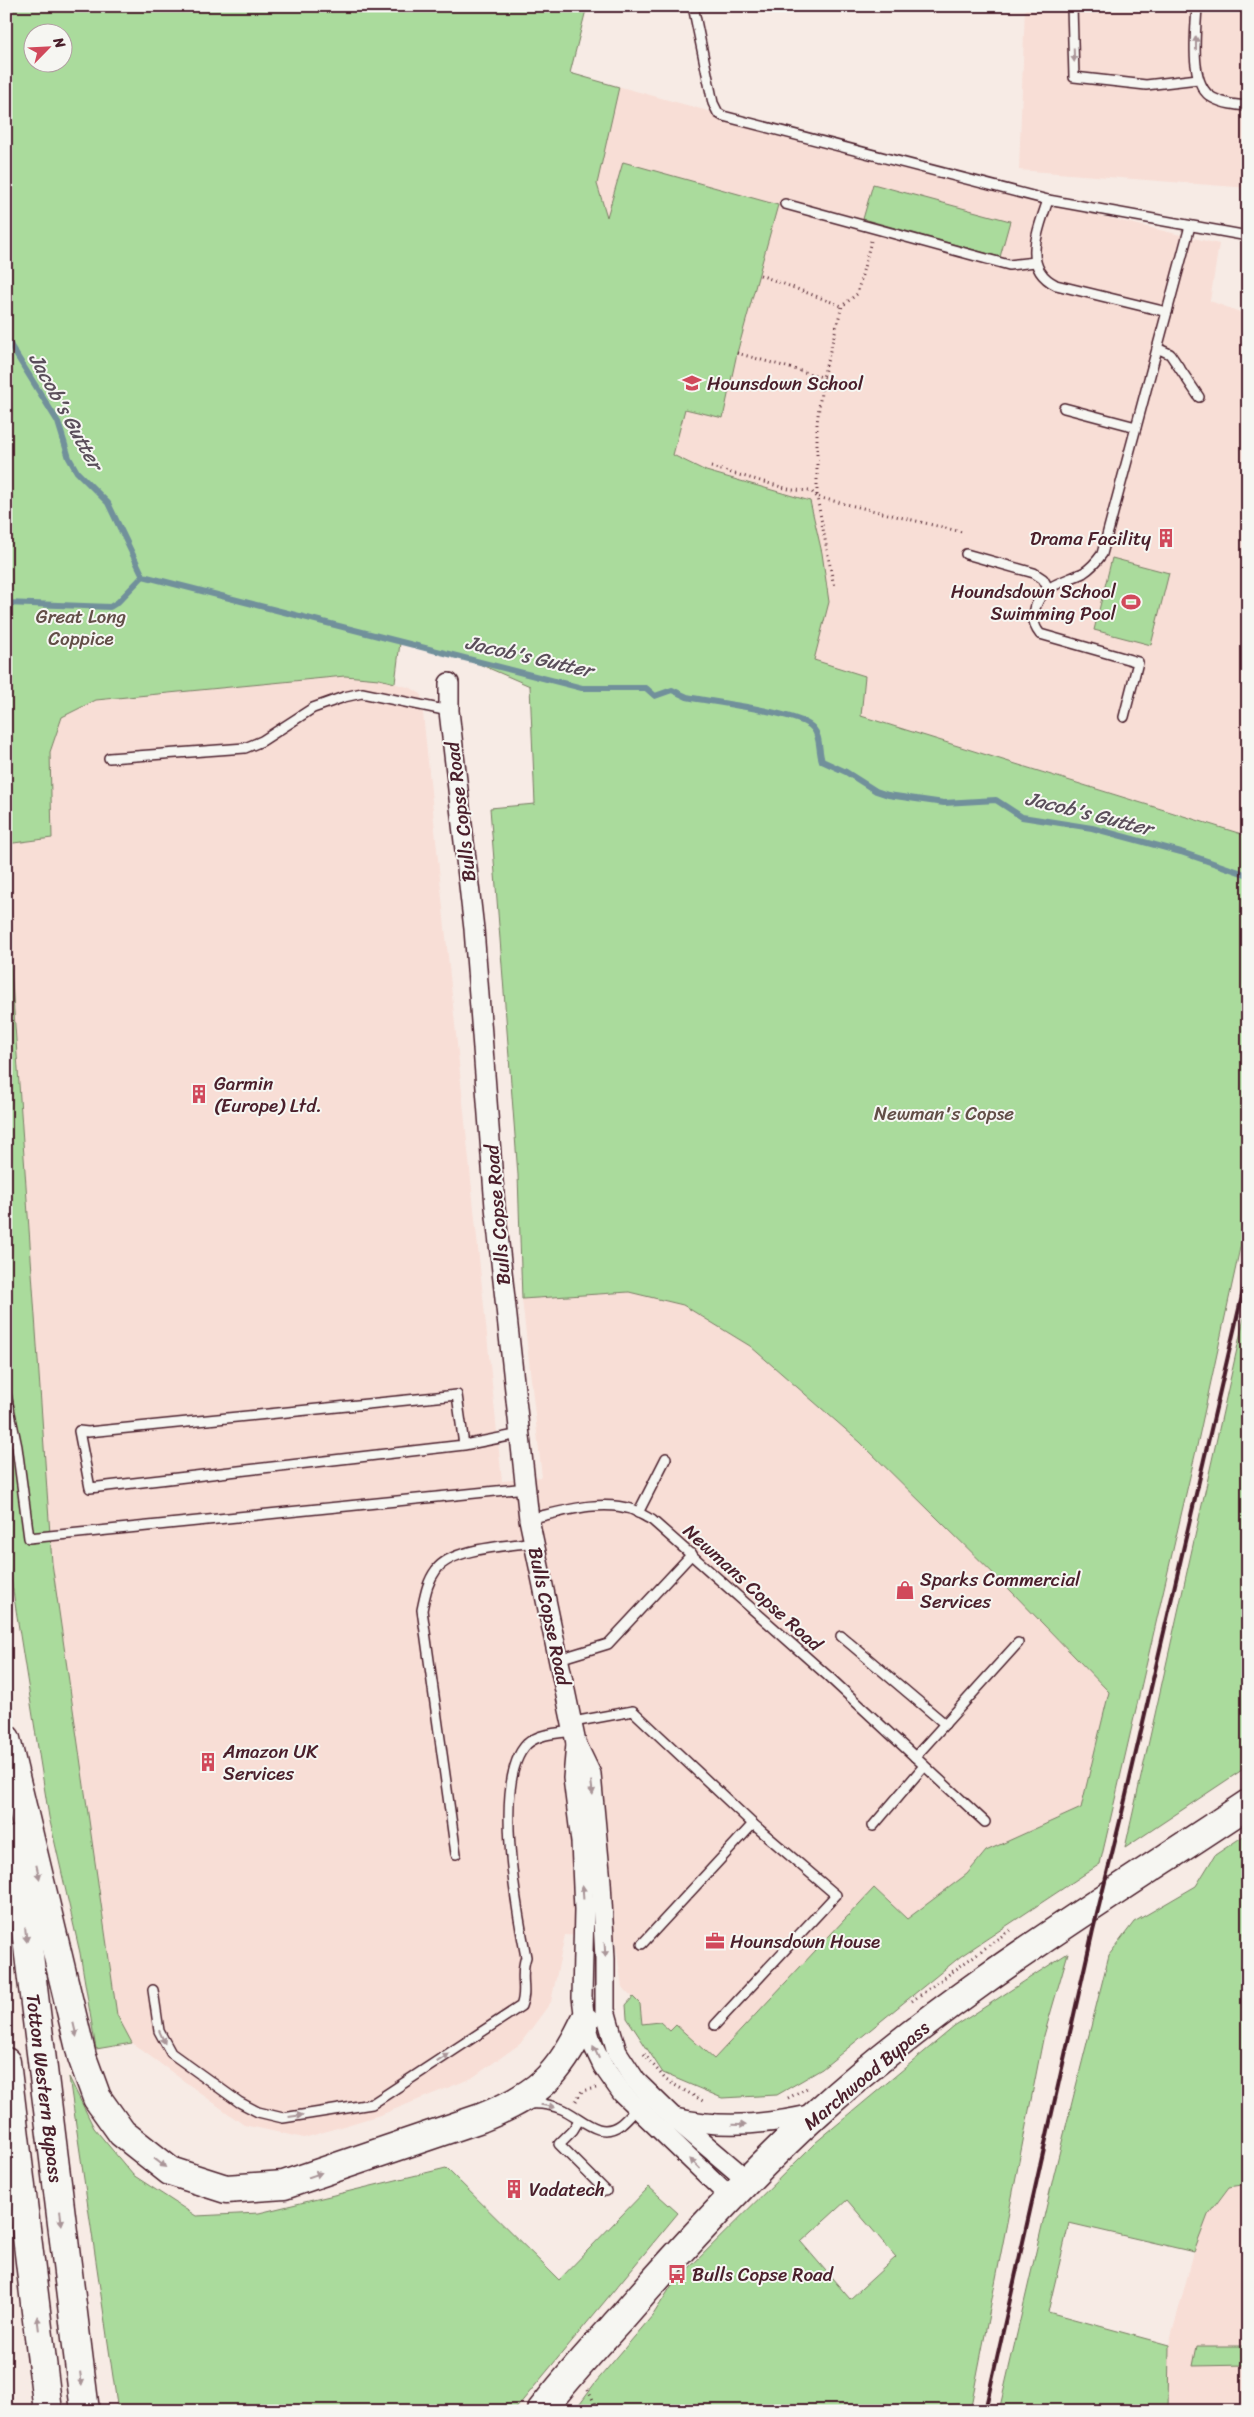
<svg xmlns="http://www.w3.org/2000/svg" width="1254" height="2417" font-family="Sriracha,sans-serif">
<rect width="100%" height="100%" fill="#f7ebe5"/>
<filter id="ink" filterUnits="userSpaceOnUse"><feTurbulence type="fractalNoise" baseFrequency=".02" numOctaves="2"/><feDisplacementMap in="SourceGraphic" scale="10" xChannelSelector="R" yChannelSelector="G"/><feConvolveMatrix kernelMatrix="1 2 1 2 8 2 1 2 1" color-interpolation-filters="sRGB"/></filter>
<g filter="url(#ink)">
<g fill="#f8ded6">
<polygon points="587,6 570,73 1024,198 1219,244 1210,301 1248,315 1248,836 861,716 865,676 116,451"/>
<polygon points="1025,6 1248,6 1248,188 1019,170"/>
<polygon points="345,676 379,679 411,688 421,694 502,1481 542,1477 522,1299 629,1292 683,1305 750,1346 860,1442 1010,1590 1109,1692 1081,1808 986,1851 967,1874 907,1919 874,1888 714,2060 676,2026 670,2031 660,2022 642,2024 640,2004 622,1987 615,1938 565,1935 551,2002 520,2044 472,2078 383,2114 304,2138 244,2125 132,2043 117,2015 52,1563 6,895 6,844 52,838 50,752 62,717 96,700"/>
<polygon points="1248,2184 1248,2411 1168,2411 1169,2345 1194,2252 1208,2215 1229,2187"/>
</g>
<g fill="#aadb9c" stroke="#7a7d64" fill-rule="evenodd">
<path d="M6 6H587L570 73 619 87 597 184 607 217 623 162 778 205 737 353 723 418 685 409 673 455 706 471 810 501 822 553 829 602 814 660 865 676 861 716 1248 836V1211L1195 1455 1100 1864 961 1956 822 2069 777 2095 722 2098 663 2073 627 2018 626 2005 633 1997 640 2004 642 2024 660 2022 670 2031 676 2025 714 2059 874 1888 907 1919 967 1874 986 1851 1081 1808 1109 1692 1010 1590 860 1442 750 1346 683 1305 629 1292 522 1299 518 1175 490 808 535 804 530 686 470 660 400 643 395 683 379 679 345 676 96 700 62 717 50 752 52 838 6 844ZM32 32H62V62H32Z"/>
<polygon points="873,184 1010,221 1000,257 863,219"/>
<polygon points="1112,558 1169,573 1151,645 1094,630"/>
<polygon points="6,895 52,1563 117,2015 132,2043 96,2049 80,1953 49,1817 6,1547"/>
<polygon points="1248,1300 1248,1766 1125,1848"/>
<polygon points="1248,1833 1248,2184 1229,2187 1208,2215 1194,2252 1069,2223 1048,2312 1169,2345 1168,2411 999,2411 1054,2174 1109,1955 1134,1922 1196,1886 1215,1855"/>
<path d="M1068 1953 1043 2039 970 2411H574L595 2383 653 2315 672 2285 815 2143 954 2027ZM847 2200 896 2257 850 2299 801 2242Z"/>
<polygon points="69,2077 94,2128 133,2175 196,2216 259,2213 446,2168 559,2280 649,2187 678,2213 514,2411 118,2411"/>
<polygon points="1197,2346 1248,2346 1248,2365 1193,2366"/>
</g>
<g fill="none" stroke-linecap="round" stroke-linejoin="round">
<g stroke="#71909b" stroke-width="6">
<path d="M6 338 58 422 69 458 77 472 108 503 143 576 582 688H646L655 696 672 690 687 697C711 702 800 712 813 728 821 737 818 750 822 761L846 772 876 791 888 795 944 803 996 800 1022 817 1092 828 1181 852 1248 875"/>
<polyline points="6,603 110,607 118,602 143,576"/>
</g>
<g stroke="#4a1f2b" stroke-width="12">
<g id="lane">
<polyline points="693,6 713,103 718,113 723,116 1048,200 1248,236"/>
<polyline points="1072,6 1074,77 1146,85 1198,79"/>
<path d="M1197 6C1196 31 1188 85 1213 98 1224 104 1236 105 1248 106"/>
<path d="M1048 200C1039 228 1020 268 1056 285L1167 312"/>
<polyline points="785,204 1009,265 1035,262"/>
<polyline points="1157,348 1170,354 1199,397"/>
<polyline points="1064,408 1136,427"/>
<polyline points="966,554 1034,573 1043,579 1048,588"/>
<path d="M1124 717 1138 662 1040 634C1034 627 1033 621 1034 613 1039 585 1062 583 1083 573 1091 568 1097 561 1102 554L1190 226"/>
<polyline points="109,758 245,748 262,741 313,708 344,697 362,693 449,711"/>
<polyline points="6,1394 17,1447 29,1538 526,1488"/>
<polyline points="464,1445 90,1488 79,1431 88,1432 457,1395 464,1445 520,1434"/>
<polyline points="638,1513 666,1458"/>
<path d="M529 1519C561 1512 599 1499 631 1509 638 1512 646 1517 652 1520L829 1677 985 1822"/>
<polyline points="841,1636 945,1724"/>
<polyline points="559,1659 608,1644 692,1554"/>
<polyline points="573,1722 633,1711 753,1824 836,1895 715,2025"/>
<polyline points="915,1757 1018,1643"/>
<polyline points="873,1826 924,1766"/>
<path d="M456 1854 422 1610C425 1596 427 1582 436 1570 451 1548 508 1546 534 1542"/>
<polyline points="642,1944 753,1824"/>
<path d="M153 1990 159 2031 171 2053 239 2102 258 2112 283 2118 372 2104 521 2006C528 1990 519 1977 526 1957 517 1911 492 1779 527 1744 539 1733 559 1733 574 1731"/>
<path d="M528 2104C539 2103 552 2105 562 2109 581 2117 599 2141 621 2124 627 2119 633 2112 638 2107"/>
<polyline points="579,2120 573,2130 559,2144 606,2191"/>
</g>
</g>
<g stroke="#4a1f2b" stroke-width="22">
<g id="street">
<polyline points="449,683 449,711 474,929 495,1207 529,1519 576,1743 591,1774 601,1882 605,1959 605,2010 617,2052 636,2081 674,2118 748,2181"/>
<polyline points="576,1744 573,1778 581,1842 584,1910 582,1997 585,2021 591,2041 603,2066 622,2093 731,2198"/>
<path d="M675 2118C722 2129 767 2125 813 2114"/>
</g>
</g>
<g stroke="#4a1f2b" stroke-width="31">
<g id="primary">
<path d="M6 1739 82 2057 97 2098 122 2133 170 2171 226 2189 284 2185 481 2118C538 2095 558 2077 585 2021"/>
<polyline points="15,1841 85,2411"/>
<polyline points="6,2062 48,2411"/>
<path d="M541 2411C567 2377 596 2346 624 2315 685 2245 748 2176 816 2114 946 1995 1101 1902 1248 1804"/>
</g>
</g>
<g stroke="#4a1f2b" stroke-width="3" stroke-dasharray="1 4" stroke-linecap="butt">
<polyline points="871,241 857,294 842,306 823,377 817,423 817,497 962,532"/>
<polyline points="760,275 842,306"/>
<polyline points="737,353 836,381"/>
<polyline points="711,467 792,490 811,491 817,497 834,587"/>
<polyline points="1242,1780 1248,1776"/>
<polyline points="912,2001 1010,1930"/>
<polyline points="644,2054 666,2080 703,2101"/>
<polyline points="788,2098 807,2088"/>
<polyline points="576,2101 582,2091 596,2088"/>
<polyline points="588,2389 598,2411"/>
</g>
<use href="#lane" stroke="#f6f6f2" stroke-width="9"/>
<use href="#street" stroke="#f6f6f2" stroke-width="19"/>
<use href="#primary" stroke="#f6f6f2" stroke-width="28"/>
<polyline stroke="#4a1f2b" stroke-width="4" points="985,2411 1093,1930 1121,1817 1248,1270"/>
</g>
<defs><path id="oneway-solid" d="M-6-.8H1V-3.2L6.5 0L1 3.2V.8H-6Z" transform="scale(1.25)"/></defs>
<g fill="#a99598">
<use href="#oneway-solid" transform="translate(1196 43) rotate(-90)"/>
<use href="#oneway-solid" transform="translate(1074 55) rotate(88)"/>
<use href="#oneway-solid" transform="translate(592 1788) rotate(83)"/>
<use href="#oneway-solid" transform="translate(38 1872) rotate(77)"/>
<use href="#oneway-solid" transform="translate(583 1892) rotate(-93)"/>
<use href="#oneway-solid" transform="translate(26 1935) rotate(83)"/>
<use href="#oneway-solid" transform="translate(605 1950) rotate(87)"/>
<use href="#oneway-solid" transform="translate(75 2030) rotate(77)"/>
<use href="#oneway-solid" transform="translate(162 2037) rotate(66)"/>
<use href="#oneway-solid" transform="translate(596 2052) rotate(-115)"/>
<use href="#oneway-solid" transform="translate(443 2058) rotate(-33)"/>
<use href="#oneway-solid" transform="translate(548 2106) rotate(10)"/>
<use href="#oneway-solid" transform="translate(296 2116) rotate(-8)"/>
<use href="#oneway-solid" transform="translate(739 2125) rotate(1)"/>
<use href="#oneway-solid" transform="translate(160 2163) rotate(38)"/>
<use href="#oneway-solid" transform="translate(695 2164) rotate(-136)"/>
<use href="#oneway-solid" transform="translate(315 2175) rotate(-19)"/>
<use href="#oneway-solid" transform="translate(61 2218) rotate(83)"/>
<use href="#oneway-solid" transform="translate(38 2323) rotate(-97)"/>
<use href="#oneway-solid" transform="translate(81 2379) rotate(83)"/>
</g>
</g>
<defs>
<g id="school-bare" transform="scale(1.5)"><path d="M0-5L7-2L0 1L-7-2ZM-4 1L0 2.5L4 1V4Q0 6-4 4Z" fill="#d1495b" stroke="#f6f6f2" stroke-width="2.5" paint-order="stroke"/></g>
<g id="building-bare" transform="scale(1.5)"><path d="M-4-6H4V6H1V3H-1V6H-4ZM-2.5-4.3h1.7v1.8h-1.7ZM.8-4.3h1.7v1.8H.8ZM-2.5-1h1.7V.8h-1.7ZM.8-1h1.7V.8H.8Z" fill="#d1495b" stroke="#f6f6f2" stroke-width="2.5" paint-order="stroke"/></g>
<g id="stadium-bare" transform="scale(1.5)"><path d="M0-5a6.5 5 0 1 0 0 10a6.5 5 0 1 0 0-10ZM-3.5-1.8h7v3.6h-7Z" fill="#d1495b" stroke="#f6f6f2" stroke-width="2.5" paint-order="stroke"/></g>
<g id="shop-bare" transform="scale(1.5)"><path d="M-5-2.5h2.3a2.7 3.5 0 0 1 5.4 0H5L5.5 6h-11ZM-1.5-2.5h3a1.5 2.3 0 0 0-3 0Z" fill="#d1495b" stroke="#f6f6f2" stroke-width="2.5" paint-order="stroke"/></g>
<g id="office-bare" transform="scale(1.5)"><path d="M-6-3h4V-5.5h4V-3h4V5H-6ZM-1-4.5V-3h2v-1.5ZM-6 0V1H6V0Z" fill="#d1495b" stroke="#f6f6f2" stroke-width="2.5" paint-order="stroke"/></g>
<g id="bus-bare" transform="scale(1.5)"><path d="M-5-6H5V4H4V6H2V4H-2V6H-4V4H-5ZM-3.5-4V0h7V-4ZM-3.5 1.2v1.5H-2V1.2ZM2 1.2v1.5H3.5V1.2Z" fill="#d1495b" stroke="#f6f6f2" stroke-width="2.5" paint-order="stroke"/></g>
</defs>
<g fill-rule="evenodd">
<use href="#school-bare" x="692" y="383"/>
<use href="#building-bare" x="1166" y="538"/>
<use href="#stadium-bare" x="1131" y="602"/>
<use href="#building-bare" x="199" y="1094"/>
<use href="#shop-bare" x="905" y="1590"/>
<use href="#building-bare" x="208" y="1762"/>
<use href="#office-bare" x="715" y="1941"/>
<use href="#building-bare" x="514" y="2189"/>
<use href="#bus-bare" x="677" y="2274"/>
</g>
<g text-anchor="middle" stroke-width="4" stroke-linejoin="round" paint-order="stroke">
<g font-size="19" fill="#4a1f2b" stroke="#f6f6f2" text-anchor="start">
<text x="707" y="390">Hounsdown School</text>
<text x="1151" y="545" text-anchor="end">Drama Facility</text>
<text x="1116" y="598" text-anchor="end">Houndsdown School<tspan x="1116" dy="22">Swimming Pool</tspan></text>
<text x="214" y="1090">Garmin<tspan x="214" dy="22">(Europe) Ltd.</tspan></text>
<text x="920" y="1586">Sparks Commercial<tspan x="920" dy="22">Services</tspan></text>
<text x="223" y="1758">Amazon UK<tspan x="223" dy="22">Services</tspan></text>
<text x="730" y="1948">Hounsdown House</text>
<text x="529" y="2196">Vadatech</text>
<text x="692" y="2281">Bulls Copse Road</text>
</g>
<g font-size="19" fill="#624e47" stroke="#f6f6f2">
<text x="81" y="623">Great Long<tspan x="81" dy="22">Coppice</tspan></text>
<text x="944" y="1120">Newman's Copse</text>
</g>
<g font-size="19" fill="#4a1f2b" stroke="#f6f6f2">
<text transform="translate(460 812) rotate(-97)" y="7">Bulls Copse Road</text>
<text transform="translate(497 1215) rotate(-95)" y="7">Bulls Copse Road</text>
<text transform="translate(753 1587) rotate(42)" y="7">Newmans Copse Road</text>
<text transform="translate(550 1616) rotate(78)" y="7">Bulls Copse Road</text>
<text transform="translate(866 2075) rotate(-40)" y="7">Marchwood Bypass</text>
<text transform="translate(45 2088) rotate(83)" y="7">Totton Western Bypass</text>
</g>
<g font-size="20" font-style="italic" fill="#5a4e5a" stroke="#f6f6f2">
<text transform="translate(66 411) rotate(61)" y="7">Jacob's Gutter</text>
<text transform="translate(529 656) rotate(13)" y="7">Jacob's Gutter</text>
<text transform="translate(1089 813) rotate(14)" y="7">Jacob's Gutter</text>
</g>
</g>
<rect width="1254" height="2417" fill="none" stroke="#f6f6f2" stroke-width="25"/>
<rect x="12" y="12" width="1229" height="2392" fill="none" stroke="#4a1f2b" stroke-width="2" filter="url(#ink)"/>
<g transform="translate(48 48) rotate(66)"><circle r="24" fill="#f6f6f2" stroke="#b1a0a2"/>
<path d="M0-4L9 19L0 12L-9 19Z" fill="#d1495b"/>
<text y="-8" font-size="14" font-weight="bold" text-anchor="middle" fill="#4a1f2b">N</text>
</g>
</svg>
